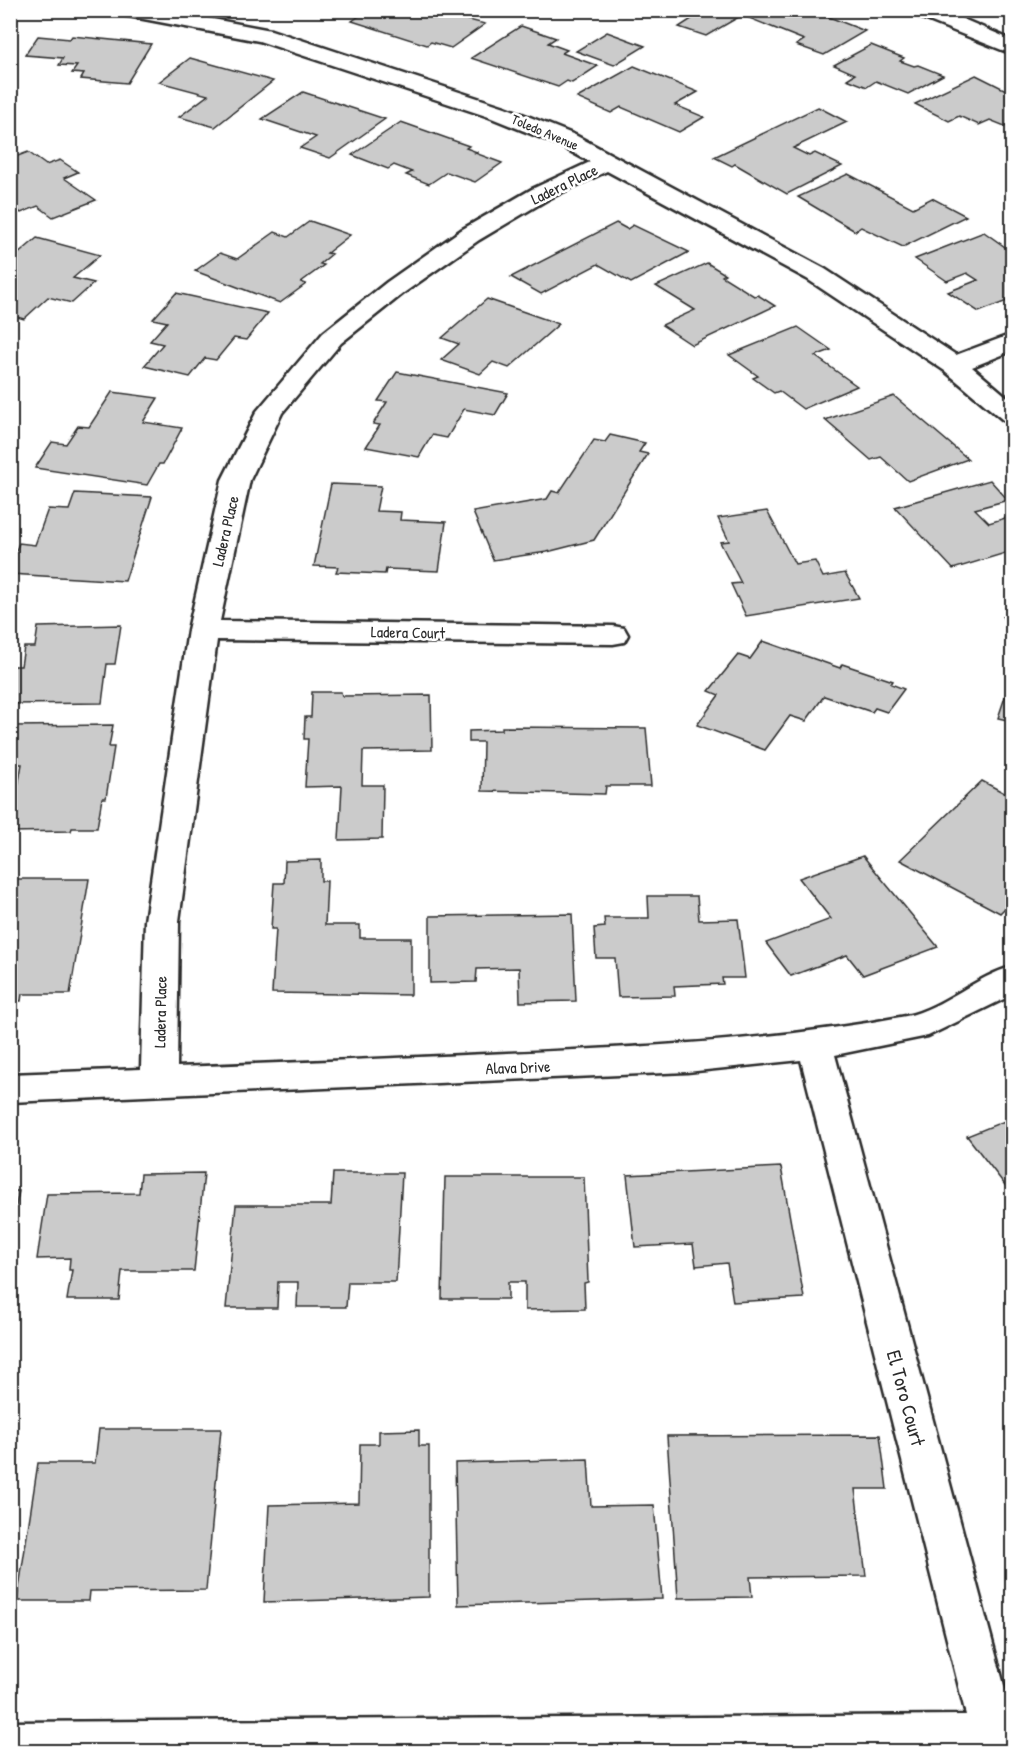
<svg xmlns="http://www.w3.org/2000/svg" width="1023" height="1762" font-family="'Patrick Hand',sans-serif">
<rect width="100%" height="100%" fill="#fff"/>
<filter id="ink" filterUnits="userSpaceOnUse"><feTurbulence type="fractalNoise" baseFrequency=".0167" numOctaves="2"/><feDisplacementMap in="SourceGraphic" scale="12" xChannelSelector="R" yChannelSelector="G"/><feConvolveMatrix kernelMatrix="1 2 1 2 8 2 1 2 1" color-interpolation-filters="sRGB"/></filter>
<g filter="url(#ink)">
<g fill="#cbcbcb" stroke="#2b2b2b" stroke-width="1.5">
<polygon points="368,10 429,10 485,24 451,48 431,42 427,45 352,21"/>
<polygon points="702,10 751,10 706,36 679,27 704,11"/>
<polygon points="763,10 811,10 865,31 824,55 796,45 804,40 749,18"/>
<polygon points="521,26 556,38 548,43 567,50 562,53 598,66 572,83 567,81 558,87 471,58"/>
<polygon points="607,32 645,46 614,65 576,51"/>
<polygon points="38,36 70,39 72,36 151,44 127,83 81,79 84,74 72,73 77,66 59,65 63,58 25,55"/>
<polygon points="871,45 904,58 900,61 914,66 918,65 943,75 908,94 876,81 867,87 847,79 855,74 834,65"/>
<polygon points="190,58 273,81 215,127 179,117 208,95 159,82"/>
<polygon points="634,66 698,92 675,105 704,117 679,132 621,107 611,113 577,98"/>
<polygon points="976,75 1012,93 1012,129 990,120 979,125 959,116 949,121 915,104"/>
<polygon points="303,92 385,119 330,158 300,148 316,137 262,119"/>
<polygon points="818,107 847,122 793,148 809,156 815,153 842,166 787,194 735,164 732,166 714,157"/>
<polygon points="401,122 469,146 466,148 477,152 475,153 502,163 475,182 447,172 429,184 406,175 412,172 394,165 388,169 352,155"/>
<polygon points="28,152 46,165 60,160 78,172 64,178 96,200 53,217 38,206 21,213 10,206 10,159"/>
<polygon points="848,174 913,208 932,198 966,216 903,247 861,227 855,231 798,197"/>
<polygon points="310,221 350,235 327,253 332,254 320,264 324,265 301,282 306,284 280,303 195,271 220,253 237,259 275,232 288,237"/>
<polygon points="616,223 627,229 633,225 689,252 631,283 598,264 541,294 511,277"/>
<polygon points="984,232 1012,252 1012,299 979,312 948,292 978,280 967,273 947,281 915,259"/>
<polygon points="37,238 100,255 73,278 94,283 72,303 48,297 24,319 10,315 10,261"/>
<polygon points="707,263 725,274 722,276 754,296 758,295 775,306 692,345 662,325 695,310 656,286"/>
<polygon points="176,293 268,313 246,340 234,338 216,360 205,358 190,377 144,366 163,344 150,341 167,322 153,319"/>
<polygon points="487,299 559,324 509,368 493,362 480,374 441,360 459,344 442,338"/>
<polygon points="798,327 831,350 815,356 857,386 803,409 779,391 774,393 753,378 758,376 729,355"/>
<polygon points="397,372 508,393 495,415 464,409 447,438 432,435 419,457 366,447 380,425 373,424 387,402 378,401"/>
<polygon points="112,392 158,398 143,422 182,428 163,464 159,464 147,485 35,468 52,442 66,444 78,426 89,427"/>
<polygon points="894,396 968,459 908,481 881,457 871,460 825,420"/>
<polygon points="610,435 645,443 639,452 648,454 594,540 547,552 493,560 473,512 547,499 552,491 559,493 594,440 605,442"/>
<polygon points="990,480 1008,500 975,509 989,523 1012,516 1012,551 953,569 895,507"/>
<polygon points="331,484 381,486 376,511 401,512 400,520 446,522 439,571 386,569 385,574 336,572 338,567 314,566"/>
<polygon points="75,493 152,497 125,581 10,574 10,566 19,543 35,545 48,509 69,510"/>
<polygon points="767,511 795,564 815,561 823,577 845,573 859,598 746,616 731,584 741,583 720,542 729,541 718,518"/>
<polygon points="1012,616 1012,645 1003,617"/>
<polygon points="121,625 115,664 107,664 102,703 10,704 10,666 21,666 24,647 35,647 38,627"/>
<polygon points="763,641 840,668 842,664 893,681 891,684 904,689 887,712 875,708 872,712 824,696 806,721 790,716 765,750 697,725 719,695 709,691 738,655 750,659"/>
<polygon points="1009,685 1012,685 1012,721 998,718"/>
<polygon points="312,692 341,692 342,696 431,695 432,750 363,751 362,785 383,785 382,839 339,840 342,786 305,787 308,739 304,739 305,717 311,717"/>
<polygon points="113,725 109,747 114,747 106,798 102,798 97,828 72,828 71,831 10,832 22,764 10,764 10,726"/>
<polygon points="502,727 646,728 651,786 606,786 605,794 482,791 483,742 469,742 469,731 502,730"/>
<polygon points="982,781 1012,797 1012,901 1000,913 900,860"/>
<polygon points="863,856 938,947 863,975 847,955 791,976 766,943 831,919 799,878"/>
<polygon points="321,860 321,881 327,881 325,925 360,925 360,938 411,938 411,995 272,993 276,929 271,929 274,883 284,883 285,861"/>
<polygon points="11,879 89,879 70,994 22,994 21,1001 10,1001"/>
<polygon points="648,896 697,896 699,920 738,919 745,978 722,978 723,984 674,986 675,996 618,997 615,958 596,958 594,928 605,927 604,918 649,918"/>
<polygon points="572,914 576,1001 520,1002 519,968 477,969 476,982 430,983 430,916"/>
<polygon points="1012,1118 1012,1194 967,1136"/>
<polygon points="781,1167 804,1298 733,1302 727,1263 696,1266 693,1244 635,1247 627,1175"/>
<polygon points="204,1173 194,1271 122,1271 119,1300 67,1300 72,1270 69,1270 70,1258 37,1259 47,1194 139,1193 141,1174"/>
<polygon points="333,1173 402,1173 396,1282 348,1282 346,1307 297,1307 298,1282 278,1282 277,1308 226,1308 236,1205 331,1205"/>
<polygon points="445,1177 584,1177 588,1282 584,1283 585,1309 525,1310 525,1282 508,1282 508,1299 442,1299"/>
<polygon points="10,1191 19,1191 10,1236"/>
<polygon points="99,1429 221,1429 206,1590 90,1591 89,1601 17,1601 38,1463 95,1463"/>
<polygon points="419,1430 419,1446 429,1446 429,1597 264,1602 269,1505 359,1503 360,1444 379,1444 379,1431"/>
<polygon points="880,1435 887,1489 855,1489 866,1576 750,1577 752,1597 678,1598 667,1436"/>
<polygon points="588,1459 591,1506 654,1505 662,1599 458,1605 455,1463"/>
</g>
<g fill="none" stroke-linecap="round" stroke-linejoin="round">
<g stroke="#2b2b2b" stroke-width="5">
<path id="minor" d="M118 10H165L271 30 505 107 575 135 825 269 956 355 1012 334V351L972 367 1012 401V422L1003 420 945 371 807 279 607 171 548 199 479 240 405 292 341 343 282 413 250 480 220 621 613 626 624 628 628 635 624 642 613 644 217 640 179 921 177 1067C287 1063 398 1058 508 1053 642 1047 774 1041 906 1016 942 1009 978 975 1012 967V995L928 1036 835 1055 1012 1715V1752H10V1722L966 1715 801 1060 687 1072 10 1102V1074L141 1069 145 921 188 630 222 480 257 411 323 333 387 282 461 230 532 189 590 162 559 145 489 117 259 41 128 16 120 15Z"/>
</g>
<g stroke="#2b2b2b" stroke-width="5">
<polygon id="tertiary" points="912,10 942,10 1012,40 1012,54 914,15"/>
</g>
<use href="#minor" fill="#fff" fill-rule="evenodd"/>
<use href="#tertiary" fill="#fff" fill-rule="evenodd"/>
</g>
</g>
<g text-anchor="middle" stroke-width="5" stroke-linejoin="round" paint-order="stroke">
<g font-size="14" fill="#2b2b2b" stroke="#fff">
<text transform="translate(545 132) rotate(23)" y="5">Toledo Avenue</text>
</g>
<g font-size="16" fill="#2b2b2b" stroke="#fff">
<text transform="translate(564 184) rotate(-26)" y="6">Ladera Place</text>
<text transform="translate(225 531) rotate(-77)" y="6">Ladera Place</text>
<text transform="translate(408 632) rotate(1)" y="6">Ladera Court</text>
<text transform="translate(160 1012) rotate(-89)" y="6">Ladera Place</text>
<text transform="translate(518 1067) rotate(-2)" y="6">Alava Drive</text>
</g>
<g font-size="20" fill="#2b2b2b" stroke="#fff">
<text transform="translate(906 1398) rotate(75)" y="7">El Toro Court</text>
</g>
</g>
<rect width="1023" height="1762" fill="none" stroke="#fff" stroke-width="36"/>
<rect x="18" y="18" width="987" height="1726" fill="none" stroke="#2b2b2b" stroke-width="2" filter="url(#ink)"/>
</svg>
